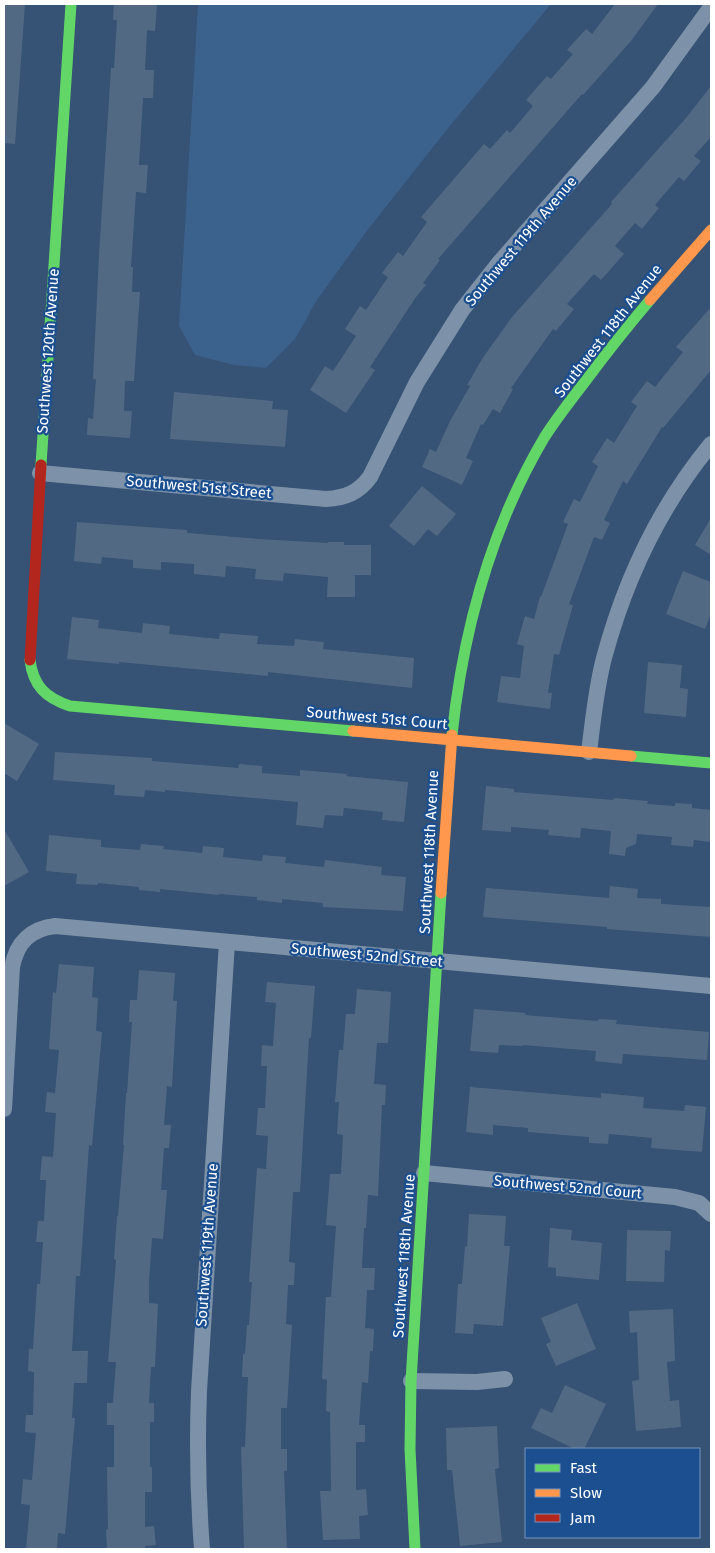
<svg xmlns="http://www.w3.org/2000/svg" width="715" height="1553" font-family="'Fira Sans',sans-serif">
<rect width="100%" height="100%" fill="#365274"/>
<polygon fill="#3b618d" points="198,4 551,4 449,127 366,232 317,300 295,339 266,368 234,365 195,355 179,326"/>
<g fill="#526984">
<polygon points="4,4 25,4 15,144 4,143"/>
<polygon points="114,4 157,5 155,31 147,30 145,70 154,70 153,98 143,98 139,165 148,165 146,193 136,192 131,267 133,267 132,292 140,292 134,381 125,381 124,411 132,411 130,438 87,435 88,418 93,419 96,379 93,379 99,255 111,68 114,68 117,20 113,20"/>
<polygon points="615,4 658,4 631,41 583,95 582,94 438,259 440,260 423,283 426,285 416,297 370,367 375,370 346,413 310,390 325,366 333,371 356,336 345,329 360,306 366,310 388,277 382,273 398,252 403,256 427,222 421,217 484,144 490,149 507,130 510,133 533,106 526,100 547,76 551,79 573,54 567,50 586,29 592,34"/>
<polygon points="711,86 711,137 694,156 701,161 684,181 679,177 655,205 659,208 642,229 635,223 615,246 624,254 601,280 594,274 567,304 574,309 556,331 553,329 511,388 513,389 500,413 493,409 483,425 481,424 466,458 473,461 462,485 422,467 430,449 436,452 450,421 470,386 467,385 482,359 512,317 612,204 611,202 686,118"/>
<polygon points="711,307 711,370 663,428 662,427 627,484 623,481 604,520 610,523 602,540 594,537 569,604 573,605 559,655 554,654 548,693 552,693 550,709 497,702 501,676 520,678 524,646 517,644 525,616 534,619 540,596 541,597 568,524 563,522 574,499 580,502 598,466 592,462 607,438 614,443 637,406 631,402 647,381 655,387 683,352 676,347"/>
<polygon points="174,392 273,401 272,409 288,410 285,447 170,439"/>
<polygon points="422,486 456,514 437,536 428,529 414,546 389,526"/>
<polygon points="711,518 711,555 695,545"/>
<polygon points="77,522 187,530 187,533 258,539 328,543 328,542 344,542 344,545 371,545 371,575 355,575 355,597 327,597 328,577 284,573 283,581 255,579 256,569 226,566 225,577 194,574 194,564 161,562 161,570 133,568 133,560 102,557 101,564 74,561"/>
<polygon points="683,571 711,582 711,614 705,629 666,614"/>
<polygon points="72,617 99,620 98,628 142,633 143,623 170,626 169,634 219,639 220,633 258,636 257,644 294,646 295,639 324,642 323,649 414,658 412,688 268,672 268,676 119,662 119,664 67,659"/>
<polygon points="648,662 682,665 680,688 688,689 686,717 644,713"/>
<polygon points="4,723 39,744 17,781 4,773"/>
<polygon points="55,752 152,758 152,761 238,768 239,764 262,766 262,773 300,776 300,770 347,774 346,776 408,782 404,822 382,820 383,812 344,808 343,816 325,815 323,828 296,825 298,802 165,790 165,792 145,790 144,797 114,795 115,785 53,780"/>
<polygon points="486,786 514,789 514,792 539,794 613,800 614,798 648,801 647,804 675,806 675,803 692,804 692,808 711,810 711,842 694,840 693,847 671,845 672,837 637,834 636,844 626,848 625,856 609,854 611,831 581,828 580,838 548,835 549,830 511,827 511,832 482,830"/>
<polygon points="4,829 29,872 4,886"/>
<polygon points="49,835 101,840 101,847 140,850 141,844 164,846 163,849 202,853 203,846 224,848 223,857 262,861 263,855 286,857 285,863 324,867 325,860 382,867 381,875 406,877 403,911 323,907 323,903 282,899 282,903 257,900 257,897 219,894 219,895 160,889 160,892 139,890 139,887 98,883 97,885 76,884 77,874 46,871"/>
<polygon points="610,886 638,889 637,898 661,899 661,904 711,907 711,937 607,929 607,927 483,917 486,888 609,898"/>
<polygon points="59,964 94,967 92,997 98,998 96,1031 102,1032 92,1146 89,1145 80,1276 76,1276 72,1351 88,1351 87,1383 74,1383 72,1418 75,1418 65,1534 58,1533 57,1549 26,1549 30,1505 21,1504 23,1479 32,1480 36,1433 25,1432 26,1415 33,1415 34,1372 28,1371 29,1349 33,1349 37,1284 40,1284 43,1242 36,1242 38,1221 44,1221 46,1180 40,1180 42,1156 53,1157 56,1113 45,1112 47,1092 55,1093 59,1050 49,1049 53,992 56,993"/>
<polygon points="139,970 175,973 173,1001 177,1001 172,1087 167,1086 164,1125 171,1125 169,1148 164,1148 161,1190 167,1190 163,1239 152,1238 149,1281 149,1303 158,1304 155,1367 151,1367 149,1403 154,1403 154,1422 150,1422 150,1467 152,1467 152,1492 145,1492 145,1527 154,1526 156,1545 145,1546 145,1549 107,1549 106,1530 108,1529 107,1467 114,1467 114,1425 107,1425 107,1403 113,1403 116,1362 108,1362 116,1260 114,1259 117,1216 118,1216 124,1145 123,1145 126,1093 127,1093 132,1022 129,1022 130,1000 137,1000"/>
<polygon points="267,982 315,986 311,1038 309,1038 300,1192 293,1192 289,1262 295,1263 294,1285 288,1285 286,1324 292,1325 287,1408 281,1408 281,1449 287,1449 287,1471 284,1471 287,1549 244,1549 241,1447 245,1447 248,1377 242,1377 243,1354 245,1354 247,1325 249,1325 252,1282 249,1282 257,1168 266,1169 268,1136 256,1135 258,1108 265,1108 267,1066 261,1066 262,1045 273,1046 276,1003 265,1002"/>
<polygon points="357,989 391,992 388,1043 377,1043 374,1084 386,1085 385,1105 382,1105 378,1196 368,1195 366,1228 364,1228 362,1268 375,1268 374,1290 367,1290 365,1328 374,1329 373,1351 370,1351 368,1383 362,1382 359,1425 365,1425 365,1442 356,1442 356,1490 366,1489 368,1515 359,1516 360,1539 323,1540 320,1491 331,1491 330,1412 326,1411 327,1380 322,1379 326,1297 331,1297 336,1226 326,1225 330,1174 341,1174 343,1135 337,1134 339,1102 335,1102 339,1050 343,1050 346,1014 355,1014"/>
<polygon points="474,1009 526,1013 525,1015 598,1021 599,1019 617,1020 616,1024 709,1032 707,1060 623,1054 622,1064 595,1061 596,1051 523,1045 523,1046 499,1045 498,1053 470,1051"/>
<polygon points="470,1087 601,1098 601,1093 644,1097 643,1108 684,1111 685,1105 706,1107 702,1152 651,1148 652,1138 609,1134 608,1144 589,1143 589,1137 528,1132 528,1128 493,1125 493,1135 466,1132"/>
<polygon points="469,1214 506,1216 504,1246 510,1246 503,1326 474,1324 473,1334 455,1333 458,1284 462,1284 465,1246 467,1247"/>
<polygon points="550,1228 572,1230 571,1240 602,1243 599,1280 556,1276 556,1268 548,1267"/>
<polygon points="627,1230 671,1231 670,1251 665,1250 664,1282 626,1281"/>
<polygon points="577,1303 596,1349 556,1366 546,1344 551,1342 541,1318"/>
<polygon points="673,1309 675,1361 667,1362 670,1401 679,1400 681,1427 636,1431 632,1381 639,1380 637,1332 630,1333 629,1311"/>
<polygon points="565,1385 606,1404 584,1449 575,1449 531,1428 541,1408 552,1413"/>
<polygon points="497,1426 499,1468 495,1469 502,1542 460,1546 452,1470 447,1470 446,1428"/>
</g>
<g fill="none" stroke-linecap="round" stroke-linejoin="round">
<g stroke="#7d92a8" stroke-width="16">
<path d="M40 473 326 499C346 498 359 492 370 477L417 382 462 310 499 263 653 87 711 7"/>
<path d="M589 752C593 721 596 688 604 658 625 580 660 506 711 444"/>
<path d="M4 1109 12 967C17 942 30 929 55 926L711 986"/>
<polyline points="424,1173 675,1197 699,1203 711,1214"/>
<polyline points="411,1381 477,1382 505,1379"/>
<path d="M202 1549C198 1497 197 1444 199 1391L227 942"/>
</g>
<g stroke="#63d668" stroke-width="11">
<polyline points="41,465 71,4"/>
<path d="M30 660C33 686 46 698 70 706L353 731"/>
<path d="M452 735C463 632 491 528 544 438 556 419 570 401 584 383 605 355 627 327 650 300"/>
<polyline points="631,756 711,763"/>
<polyline points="415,1549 410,1449 411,1381 441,893"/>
</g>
<g stroke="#ff974d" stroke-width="11">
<polyline points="650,300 711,230"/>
<polyline points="353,731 631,756"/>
<polyline points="441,893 452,735"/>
</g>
<polyline stroke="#b3261e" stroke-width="11" points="30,660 41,465"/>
</g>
<g text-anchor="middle" stroke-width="4.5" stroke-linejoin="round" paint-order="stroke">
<g font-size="15" fill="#fff" stroke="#1b4f8f">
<text transform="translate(521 241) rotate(-50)" y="5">Southwest 119th Avenue</text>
<text transform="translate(608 331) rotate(-52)" y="5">Southwest 118th Avenue</text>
<text transform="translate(48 351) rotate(-86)" y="5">Southwest 120th Avenue</text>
<text transform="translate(199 487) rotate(5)" y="5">Southwest 51st Street</text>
<text transform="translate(377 718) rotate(5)" y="5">Southwest 51st Court</text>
<text transform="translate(429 852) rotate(-87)" y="5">Southwest 118th Avenue</text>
<text transform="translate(367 955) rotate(5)" y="5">Southwest 52nd Street</text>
<text transform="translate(568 1187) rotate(5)" y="5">Southwest 52nd Court</text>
<text transform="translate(207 1245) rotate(-86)" y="5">Southwest 119th Avenue</text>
<text transform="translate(404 1256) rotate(-86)" y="5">Southwest 118th Avenue</text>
</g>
</g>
<rect width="715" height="1553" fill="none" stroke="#ffffff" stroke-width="10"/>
<rect x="525" y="1448" width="175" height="90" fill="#1b4f8f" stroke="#7695bc"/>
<rect x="535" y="1464" width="25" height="8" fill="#63d668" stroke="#7695bc"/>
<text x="570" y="1473" font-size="15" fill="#ffffff">Fast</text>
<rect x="535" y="1489" width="25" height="8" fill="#ff974d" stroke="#7695bc"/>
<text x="570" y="1498" font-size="15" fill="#ffffff">Slow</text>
<rect x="535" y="1514" width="25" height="8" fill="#b3261e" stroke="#7695bc"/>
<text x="570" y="1523" font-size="15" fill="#ffffff">Jam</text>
</svg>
